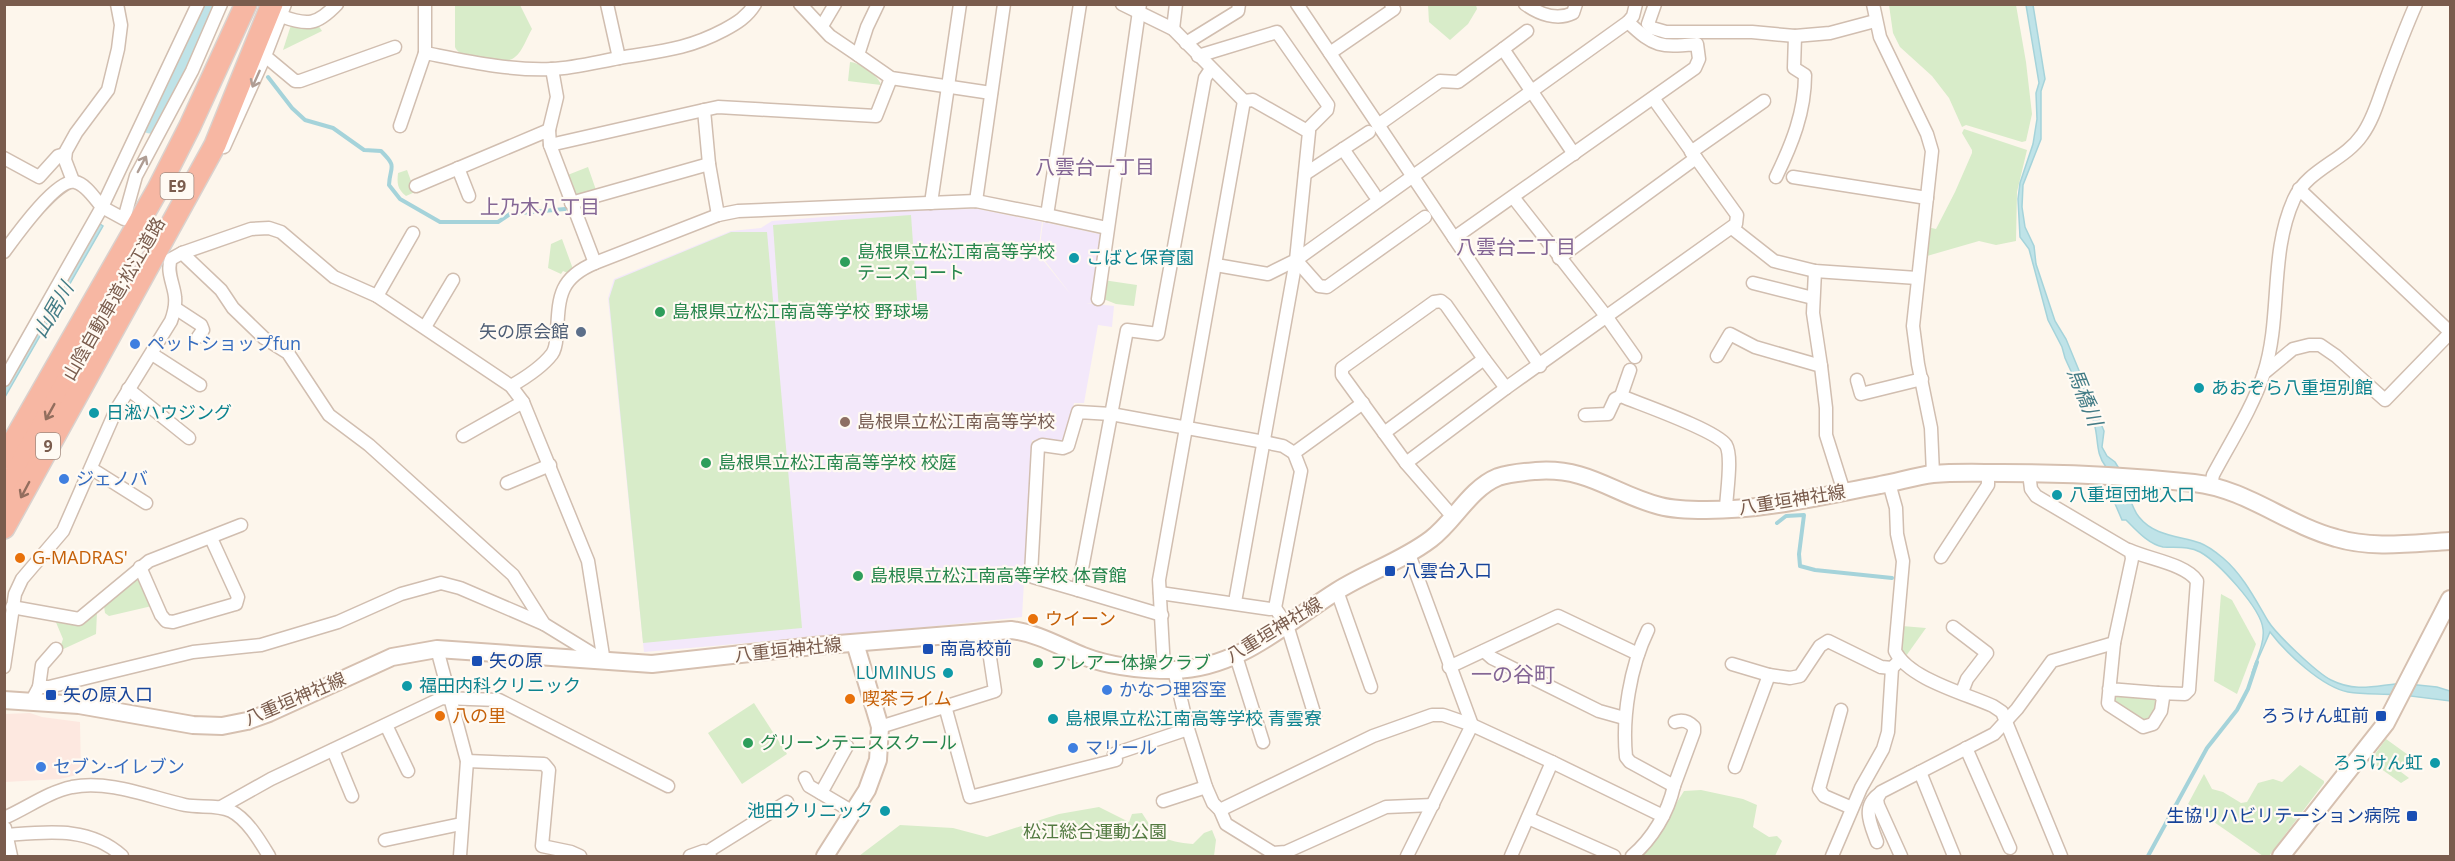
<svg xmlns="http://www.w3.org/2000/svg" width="2455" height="861" font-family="'Open Sans','Noto Sans JP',sans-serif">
<rect width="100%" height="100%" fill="#fdf6ec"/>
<polygon fill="#fde8e0" points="30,713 42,717 80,722 81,774 60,779 5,782 5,714"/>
<polygon fill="#f3e8fa" points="978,209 1042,222 1038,254 1072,296 1039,253 1043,222 1104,235 1093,303 1086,303 1114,306 1112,327 1098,325 1084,403 1074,403 1065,441 1060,444 1032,440 1022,617 918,628 644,652 608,298 614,279 731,231 761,228 772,221 913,210"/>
<g fill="#d8ecc9">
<path d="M455 5H520L532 29C527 37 523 51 515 57 506 66 460 61 455 47Z"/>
<polygon points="1428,5 1476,5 1477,9 1468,24 1450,40 1429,22"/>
<polygon points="1889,5 2016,5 2026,62 2032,114 2026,141 2022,142 1966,125 1962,127 1949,98 1932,76 1900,47 1893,33"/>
<polygon points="291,25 318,25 322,31 283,50"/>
<path d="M850 62C861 63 878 75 881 85L848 81Z"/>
<polygon points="1964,129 2027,150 2017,192 2016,241 1996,245 1979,241 1927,256 1927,227 1936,229 1955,192 1972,153 1972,150 1962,133"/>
<polygon points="588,167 596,190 578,197 571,193 565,176"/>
<path d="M407 170 415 192 406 196C397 189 397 183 398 173Z"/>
<polygon points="911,215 917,300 779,310 773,225"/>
<polygon points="731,232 767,232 802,628 643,643 609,299 615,280"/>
<polygon points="562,239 573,269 568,273 563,271 561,274 548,268 551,244"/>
<polygon points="1103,280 1137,285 1134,306 1116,304 1101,298"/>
<polygon points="135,579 140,580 152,606 109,616 105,613 104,606"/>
<polygon points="2221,594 2232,600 2256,644 2237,694 2214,681"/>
<polygon points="97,612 96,634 59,651 63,639 55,620 83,625"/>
<polygon points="1902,626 1926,628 1906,656 1901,647"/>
<path d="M2118 695 2157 699C2159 710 2154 716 2145 722L2116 708 2113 698Z"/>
<polygon points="754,703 787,754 742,784 708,733"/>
<polygon points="2386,739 2411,757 2401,772 2409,778 2401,783 2370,761"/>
<polygon points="2300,765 2324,781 2324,783 2269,856 2263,856 2188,804 2204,774 2212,789 2223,792 2241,803 2247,802 2258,783 2273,779 2282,782"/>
<polygon points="1701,790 1743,799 1757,805 1753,827 1769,837 1777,836 1782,841 1775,856 1643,856 1684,791"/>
<path d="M1099 807 1129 822 1132 814 1142 813C1156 836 1165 842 1193 844L1204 833 1212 830 1216 840 1214 856H859L900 825 953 828 987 837 1059 814Z"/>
</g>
<g fill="#bfe3e8" stroke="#a5d3da" stroke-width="1.5">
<path d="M2026 5H2033L2045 79 2041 91V139L2023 185 2022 207 2025 227 2034 246 2036 264 2055 321 2066 339 2104 431 2102 447 2107 456 2115 462 2123 475 2104 474 2106 467C2095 453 2099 439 2094 423 2087 401 2074 379 2065 358L2062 347 2048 320 2029 249 2020 237 2018 199 2020 183 2033 144 2037 119 2036 93 2039 83Z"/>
<polygon points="97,222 103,226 5,397 5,384"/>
<path d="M2104 478 2124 479C2128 490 2131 508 2139 517 2154 536 2179 536 2200 543 2208 546 2217 553 2223 558 2243 575 2255 599 2268 621 2276 634 2317 673 2331 680 2359 694 2379 684 2407 683L2401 695C2383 693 2365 695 2348 692 2322 687 2286 653 2270 632L2252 673C2256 660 2265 642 2263 629 2261 608 2218 562 2200 552 2189 546 2175 548 2163 547 2148 544 2136 530 2126 520H2122Z"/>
<polygon points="2408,684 2437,687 2450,691 2450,701 2402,695"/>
</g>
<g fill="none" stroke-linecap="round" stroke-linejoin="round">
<g stroke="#a5d3da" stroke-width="4">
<path d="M268 77 292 108 305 120 333 128 364 150 381 151C398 168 390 165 389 185L400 199 440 222H498L510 214 565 209"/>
<polyline points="1777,523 1786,516 1804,515 1799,554 1800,566 1815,570 1892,578"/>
<polyline points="2148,856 2207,748 2237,710 2248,689 2257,662"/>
</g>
<polyline stroke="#bfe3e8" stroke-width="21" points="150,123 205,4"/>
<g stroke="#d1beb0" stroke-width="15">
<g id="street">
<polyline points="607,4 619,58"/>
<polyline points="800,4 830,36 858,55"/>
<polyline points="878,4 867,27 858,55 891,78 991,93"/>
<polyline points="1080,4 1047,215 1107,228"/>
<polyline points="1122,4 1173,29 1244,101"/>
<polyline points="1297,4 1540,366"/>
<path d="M1525 4C1539 14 1557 21 1573 13L1576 4"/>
<polyline points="1655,4 1648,24 1652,28 1666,32 1752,32 1795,36 1830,33 1875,21"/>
<polyline points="1873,4 1880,37 1927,134 1932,151 1913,326 1918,364 1931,428 1933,474"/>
<path d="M281 16C308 26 317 25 337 4"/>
<polyline points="822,26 835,4"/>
<polyline points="1173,29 1176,4"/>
<polyline points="1186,43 1238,11 1239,4"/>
<polyline points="1503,49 1527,31"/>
<path d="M425 53C466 61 510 71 552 69 574 68 597 62 619 58 660 51 686 50 724 30 737 23 747 17 755 4"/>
<polyline points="1330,53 1394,9 1391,4"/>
<polyline points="265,56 295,81 300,81 395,47"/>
<polyline points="1198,56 1277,32 1328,105 1327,110 1308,129"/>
<polyline points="1378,125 1440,81 1458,82 1503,49 1574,154"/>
<polyline points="400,126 425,53 425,6"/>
<polyline points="549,130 557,97 552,69"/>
<polyline points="224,147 265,56 285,4"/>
<polyline points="1343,149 1374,194"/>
<polyline points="1691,152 1764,101"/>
<polyline points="4,158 39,177 58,156 65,154"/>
<polyline points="458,168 469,196"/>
<polyline points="1305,174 1369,132"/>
<path d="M1776 177C1792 144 1805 112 1805 75L1794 68 1795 36"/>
<polyline points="1793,177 1927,198"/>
<polyline points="73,181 65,160 66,151 76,133 108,90 118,49 121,25 117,4"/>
<polyline points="416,186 549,130 550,145"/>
<polyline points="2299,189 2450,332"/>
<polyline points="1513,197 1606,316 1635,357"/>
<polyline points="976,201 1004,4"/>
<polyline points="571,203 709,164"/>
<polyline points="931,203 960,4"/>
<polyline points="718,215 709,164 704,110 718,107 876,116 891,78"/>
<polyline points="1732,228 1774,261 1815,271 1917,278"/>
<path d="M1454 238 1695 68 1699 59 1697 44C1661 47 1655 48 1628 22"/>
<path d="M4 252C15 237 57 178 75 182 86 184 95 199 102 207L198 4"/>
<polyline points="182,253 251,229 269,228 281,232 334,277 377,296 511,386 523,402 588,561 604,662"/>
<polyline points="1559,258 1696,158"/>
<polyline points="1296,260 1319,286 1327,287 1425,217"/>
<polyline points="595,263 550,145 704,110"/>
<polyline points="1216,265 1268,274 1296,260 1309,132 1253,100 1244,101"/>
<polyline points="1815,271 1813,313 1821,366"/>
<polyline points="1753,283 1813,298"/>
<polyline points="377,296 413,233"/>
<polyline points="1098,299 1140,4"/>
<polyline points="175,308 201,325 203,330 198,337"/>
<polyline points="425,327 453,280"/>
<polyline points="152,354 200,385"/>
<polyline points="1717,356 1730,334 1755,347 1821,366 1826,408 1826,435 1844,492"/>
<polyline points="2264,373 2293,349 2309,345 2320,345 2336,356 2385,400 2450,333"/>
<polyline points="4,380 102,207 124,219 136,176 192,71 221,4"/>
<polyline points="1857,380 1861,394 1922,379"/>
<path d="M511 386C525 378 542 367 552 354 557 347 556 339 557 331 559 297 559 278 595 263L718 215 738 211 976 201 1047 215"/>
<polyline points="128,389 189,438"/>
<polyline points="1621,396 1630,370"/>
<path d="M1585 415 1608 414 1615 399 1621 396C1640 404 1716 430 1726 445 1733 457 1726 495 1726 510"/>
<polyline points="1384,433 1484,359 1506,388"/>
<polyline points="463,436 523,402"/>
<polyline points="1406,463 1342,375 1342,368 1434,302 1441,301 1446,305 1484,359"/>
<polyline points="92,469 146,503"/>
<polyline points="507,483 550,465"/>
<path d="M1889 483 1896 508 1897 534 1903 561 1895 651C1909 679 1964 693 1993 706L2002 712 2061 856"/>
<path d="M2211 485 2213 475C2230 443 2253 407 2264 373 2282 317 2269 254 2294 199 2308 169 2344 161 2362 135 2373 120 2378 101 2384 85 2394 58 2404 31 2416 4"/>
<polyline points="1453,517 1406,463 1506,388 1736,224 1737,215 1653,98"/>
<path d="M2129 550C2148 559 2186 564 2197 581L2189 690 2185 694 2158 693"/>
<polyline points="1941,557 1988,485 1988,473"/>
<polyline points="140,567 161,615 166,621 173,622 232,605 236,604 238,597 211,538"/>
<polyline points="1078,590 1033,577 1031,574 1038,447 1042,445 1063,448 1068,446 1078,412 1111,414 1264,442 1283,446 1294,453"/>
<polyline points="1337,591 1371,687"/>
<polyline points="1160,593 1270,609 1275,608 1301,471 1294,453 1363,403"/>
<polyline points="1235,602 1296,260 1628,22 1633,16 1636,4"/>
<polyline points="12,607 79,619 149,561 241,525"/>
<polyline points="1275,608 1287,625 1315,716"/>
<polyline points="1162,615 1078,590 1127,330 1158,334 1205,78 1211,69"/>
<polyline points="1953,627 1987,653 1967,679 1962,692"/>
<path d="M1648 630C1630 667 1622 717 1626 757L1630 762 1674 786 1694 732V727C1688 721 1683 719 1675 722"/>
<polyline points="437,649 467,761 460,856"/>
<polyline points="1484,651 1492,658 1599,711 1624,718"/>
<polyline points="1236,656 1263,742"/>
<polyline points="1732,664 1769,675 1735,767"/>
<path d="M4 667 15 594 22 579 63 531 116 410 171 321C174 313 176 306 175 297 174 285 166 271 171 259L182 253 221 290 233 308 264 338 288 353 329 415 369 445 513 575 544 624 601 659"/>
<polyline points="1449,667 1558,616 1638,654"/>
<polyline points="1164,669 1159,580 1244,101"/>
<polyline points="1174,670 1188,729 1206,787 1213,803 1220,810 1226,824 1273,853 1286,852 1386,807 1433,805"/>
<polyline points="1769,675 1790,678 1800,676 1820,646 1828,641 1881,667 1892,668"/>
<polyline points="39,687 42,665 56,649"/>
<polyline points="2109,689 2158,693 2163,698 2161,711 2153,724 2143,727 2109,705 2108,703 2114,643"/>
<polyline points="31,702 39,687 49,687 193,652 261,645 338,622 401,594 441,583 460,588 544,624"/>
<polyline points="945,706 970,797 1116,760"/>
<polyline points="1841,710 1819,789 1824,796 1852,808"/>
<polyline points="386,725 408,771"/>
<polyline points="880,727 995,691 986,631"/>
<polyline points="1966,748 2010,848"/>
<polyline points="333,750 352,796"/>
<polyline points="1114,754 1188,729"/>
<polyline points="467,761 544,764 549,770 542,846 571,852 580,856"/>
<polyline points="1920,772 1954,856"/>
<polyline points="805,778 809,786 853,812"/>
<polyline points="821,793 847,746"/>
<polyline points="1163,801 1206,787"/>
<polyline points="221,807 271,779 442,698 499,700 668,786"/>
<polyline points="1220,810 1373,736 1432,715 1443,715 1472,725 1552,762"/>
<path d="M4 818C27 808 48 792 72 787 110 780 149 797 185 805 200 808 217 804 231 811 247 819 260 841 269 856"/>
<polyline points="1528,818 1614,856"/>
<polyline points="5,828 11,856"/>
<path d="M6 835C47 832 89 826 122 856"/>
<polyline points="385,840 461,824"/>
<path d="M1877 842C1871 825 1861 807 1879 794"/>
<polyline points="707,852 787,802"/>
<polyline points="690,856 704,851 710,856"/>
<polyline points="1407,856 1472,725 1409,554"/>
<polyline points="1511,856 1552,762 1663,816"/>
<path d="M1632 856C1652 839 1668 813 1674 786"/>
<polyline points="1832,856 1861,788 1883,749 1888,732 1892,668 1900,660"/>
<polyline points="1901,856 1878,805 1877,799 1881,792 1994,734 2017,709 2052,661 2114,643 2132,559 2131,552 2036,496 2031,489 2029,473"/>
</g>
</g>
<g stroke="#d6c0b0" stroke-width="20">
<g id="secondary">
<path d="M4 700 79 705 193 725 222 726 247 721 269 713 392 657 437 649 652 664 814 646 1011 630C1037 633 1059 646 1083 656 1111 667 1144 670 1174 670 1238 669 1286 623 1337 591 1367 572 1402 561 1431 539 1455 521 1469 489 1498 477 1510 473 1524 472 1536 471 1589 467 1613 494 1660 506 1675 510 1691 510 1706 510 1765 510 1822 496 1880 485 1898 482 1915 476 1933 474 1956 472 1979 473 2002 473 2066 473 2130 476 2194 483 2247 489 2285 524 2336 538 2372 549 2413 543 2450 541"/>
<polyline points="825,856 867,790 878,760 880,727 855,643"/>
<polyline points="2281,856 2386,723 2450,599"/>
</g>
</g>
<g stroke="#dad1cd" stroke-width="24">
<g id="highway">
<polyline points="4,458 158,189 190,126 246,4"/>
<polyline points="4,494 80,358"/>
<polyline points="4,528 215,145 272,4"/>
</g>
</g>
<use href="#street" stroke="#fff" stroke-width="12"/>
<use href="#secondary" stroke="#fff" stroke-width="16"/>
<use href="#highway" stroke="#f7b7a3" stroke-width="21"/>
</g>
<defs><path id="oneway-shaft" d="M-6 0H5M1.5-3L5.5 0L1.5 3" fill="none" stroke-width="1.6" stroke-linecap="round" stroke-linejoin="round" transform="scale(1.5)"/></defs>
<g stroke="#af9d94">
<use href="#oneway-shaft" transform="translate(256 79) rotate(114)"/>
<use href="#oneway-shaft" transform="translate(142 164) rotate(-62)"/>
</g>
<g stroke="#936e5e">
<use href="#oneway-shaft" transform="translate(50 412) rotate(119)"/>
<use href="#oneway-shaft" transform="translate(25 490) rotate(118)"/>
</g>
<g fill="#0f9aa8" stroke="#fffaf3" stroke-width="2">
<circle cx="1074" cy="258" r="6"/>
<circle cx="2199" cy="388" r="6"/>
<circle cx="94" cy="413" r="6"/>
<circle cx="2057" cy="495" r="6"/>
<circle cx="948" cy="673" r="6"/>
<circle cx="407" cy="686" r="6"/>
<circle cx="1053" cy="719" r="6"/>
<circle cx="2435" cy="763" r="6"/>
<circle cx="885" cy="811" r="6"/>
</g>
<g fill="#2e9e5b" stroke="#fffaf3" stroke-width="2">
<circle cx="845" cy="262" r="6"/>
<circle cx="660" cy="312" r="6"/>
<circle cx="706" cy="463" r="6"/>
<circle cx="858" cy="576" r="6"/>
<circle cx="1038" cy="663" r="6"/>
<circle cx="748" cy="743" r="6"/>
</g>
<circle fill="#5c6f8a" stroke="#fffaf3" stroke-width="2" cx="581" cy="332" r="6"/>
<g fill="#3f7fe0" stroke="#fffaf3" stroke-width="2">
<circle cx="135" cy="344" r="6"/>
<circle cx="64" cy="479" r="6"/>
<circle cx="1107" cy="690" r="6"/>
<circle cx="1073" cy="748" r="6"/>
<circle cx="41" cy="767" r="6"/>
</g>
<circle fill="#8d6e63" stroke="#fffaf3" stroke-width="2" cx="845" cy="422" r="6"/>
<g fill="#e8710a" stroke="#fffaf3" stroke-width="2">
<circle cx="20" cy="558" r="6"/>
<circle cx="1033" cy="619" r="6"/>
<circle cx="850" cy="699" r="6"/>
<circle cx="440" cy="716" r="6"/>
</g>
<g fill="#1a4fb4" stroke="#fffaf3" stroke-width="2">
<rect x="1384" y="565" width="12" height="12" rx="3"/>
<rect x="922" y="643" width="12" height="12" rx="3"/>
<rect x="471" y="655" width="12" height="12" rx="3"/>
<rect x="45" y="689" width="12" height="12" rx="3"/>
<rect x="2375" y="710" width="12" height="12" rx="3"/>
<rect x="2406" y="810" width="12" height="12" rx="3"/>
</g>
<g text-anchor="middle" stroke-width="4.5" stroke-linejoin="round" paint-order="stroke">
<g fill="#fffaf3" stroke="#a28b7f" stroke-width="1.5">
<rect x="160.5" y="173" width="33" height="26" rx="4.5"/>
<rect x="36" y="433" width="24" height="26" rx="4.5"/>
</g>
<g font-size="16" font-weight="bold" fill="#7a5c4d">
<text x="177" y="192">E9</text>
<text x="48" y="452">9</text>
</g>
<g font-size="18" fill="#27864d" stroke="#fffaf3" text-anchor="start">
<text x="857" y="258">島根県立松江南高等学校<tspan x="857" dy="21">テニスコート</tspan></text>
<text x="672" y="318">島根県立松江南高等学校 野球場</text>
<text x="718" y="469">島根県立松江南高等学校 校庭</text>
<text x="870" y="582">島根県立松江南高等学校 体育館</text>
<text x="1050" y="669">フレアー体操クラブ</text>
<text x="760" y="749">グリーンテニススクール</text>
</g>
<g font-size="18" fill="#0d838f" stroke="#fffaf3" text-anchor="start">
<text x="1086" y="264">こばと保育園</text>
<text x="2211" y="394">あおぞら八重垣別館</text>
<text x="106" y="419">日淞ハウジング</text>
<text x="2069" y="501">八重垣団地入口</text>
<text x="936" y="679" text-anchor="end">LUMINUS</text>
<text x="419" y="692">福田内科クリニック</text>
<text x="1065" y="725">島根県立松江南高等学校 青雲寮</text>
<text x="2423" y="769" text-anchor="end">ろうけん虹</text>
<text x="873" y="817" text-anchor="end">池田クリニック</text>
</g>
<g font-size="18" fill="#7a5c4d" stroke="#fffaf3">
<text transform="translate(114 299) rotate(-60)" y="6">山陰自動車道;松江道路</text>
<text transform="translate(1792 500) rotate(-9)" y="6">八重垣神社線</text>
<text transform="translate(1274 630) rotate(-31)" y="6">八重垣神社線</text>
<text transform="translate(788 650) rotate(-6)" y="6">八重垣神社線</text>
<text transform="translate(295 699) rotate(-23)" y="6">八重垣神社線</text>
</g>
<g font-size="18" fill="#4e5e75" stroke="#fffaf3" text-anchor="end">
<text x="569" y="338">矢の原会館</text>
</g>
<g font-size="18" fill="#366cbe" stroke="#fffaf3" text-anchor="start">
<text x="147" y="350">ペットショップfun</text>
<text x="76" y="485">ジェノバ</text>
<text x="1119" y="696">かなつ理容室</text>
<text x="1085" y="754">マリール</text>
<text x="53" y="773">セブン-イレブン</text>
</g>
<g font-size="18" fill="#785e54" stroke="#fffaf3" text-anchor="start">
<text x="857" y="428">島根県立松江南高等学校</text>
</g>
<g font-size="18" fill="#c56008" stroke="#fffaf3" text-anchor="start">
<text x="32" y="564">G-MADRAS'</text>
<text x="1045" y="625">ウイーン</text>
<text x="862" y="705">喫茶ライム</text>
<text x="452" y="722">八の里</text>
</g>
<g font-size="18" fill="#164399" stroke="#fffaf3" text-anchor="start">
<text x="1402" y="577">八雲台入口</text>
<text x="940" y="655">南高校前</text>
<text x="489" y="667">矢の原</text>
<text x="63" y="701">矢の原入口</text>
<text x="2369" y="722" text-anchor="end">ろうけん虹前</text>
<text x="2400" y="822" text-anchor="end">生協リハビリテーション病院</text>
</g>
<g font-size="18" fill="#537a41" stroke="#fffaf3">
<text x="1095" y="838">松江総合運動公園</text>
</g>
<g font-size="20" fill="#846695" stroke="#fffaf3">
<text x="1095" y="174">八雲台一丁目</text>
<text x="540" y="214">上乃木八丁目</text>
<text x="1516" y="254">八雲台二丁目</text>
</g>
<g font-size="20" font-style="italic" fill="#437c86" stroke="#fffaf3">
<text transform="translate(53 310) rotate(-60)" y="7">山居川</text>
<text transform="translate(2085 397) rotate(68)" y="7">馬橋川</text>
</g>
<g font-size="21" fill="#846695" stroke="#fffaf3">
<text x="1513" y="682">一の谷町</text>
</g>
</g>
<rect width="2455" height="861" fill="none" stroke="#7a5c4d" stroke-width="12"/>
</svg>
